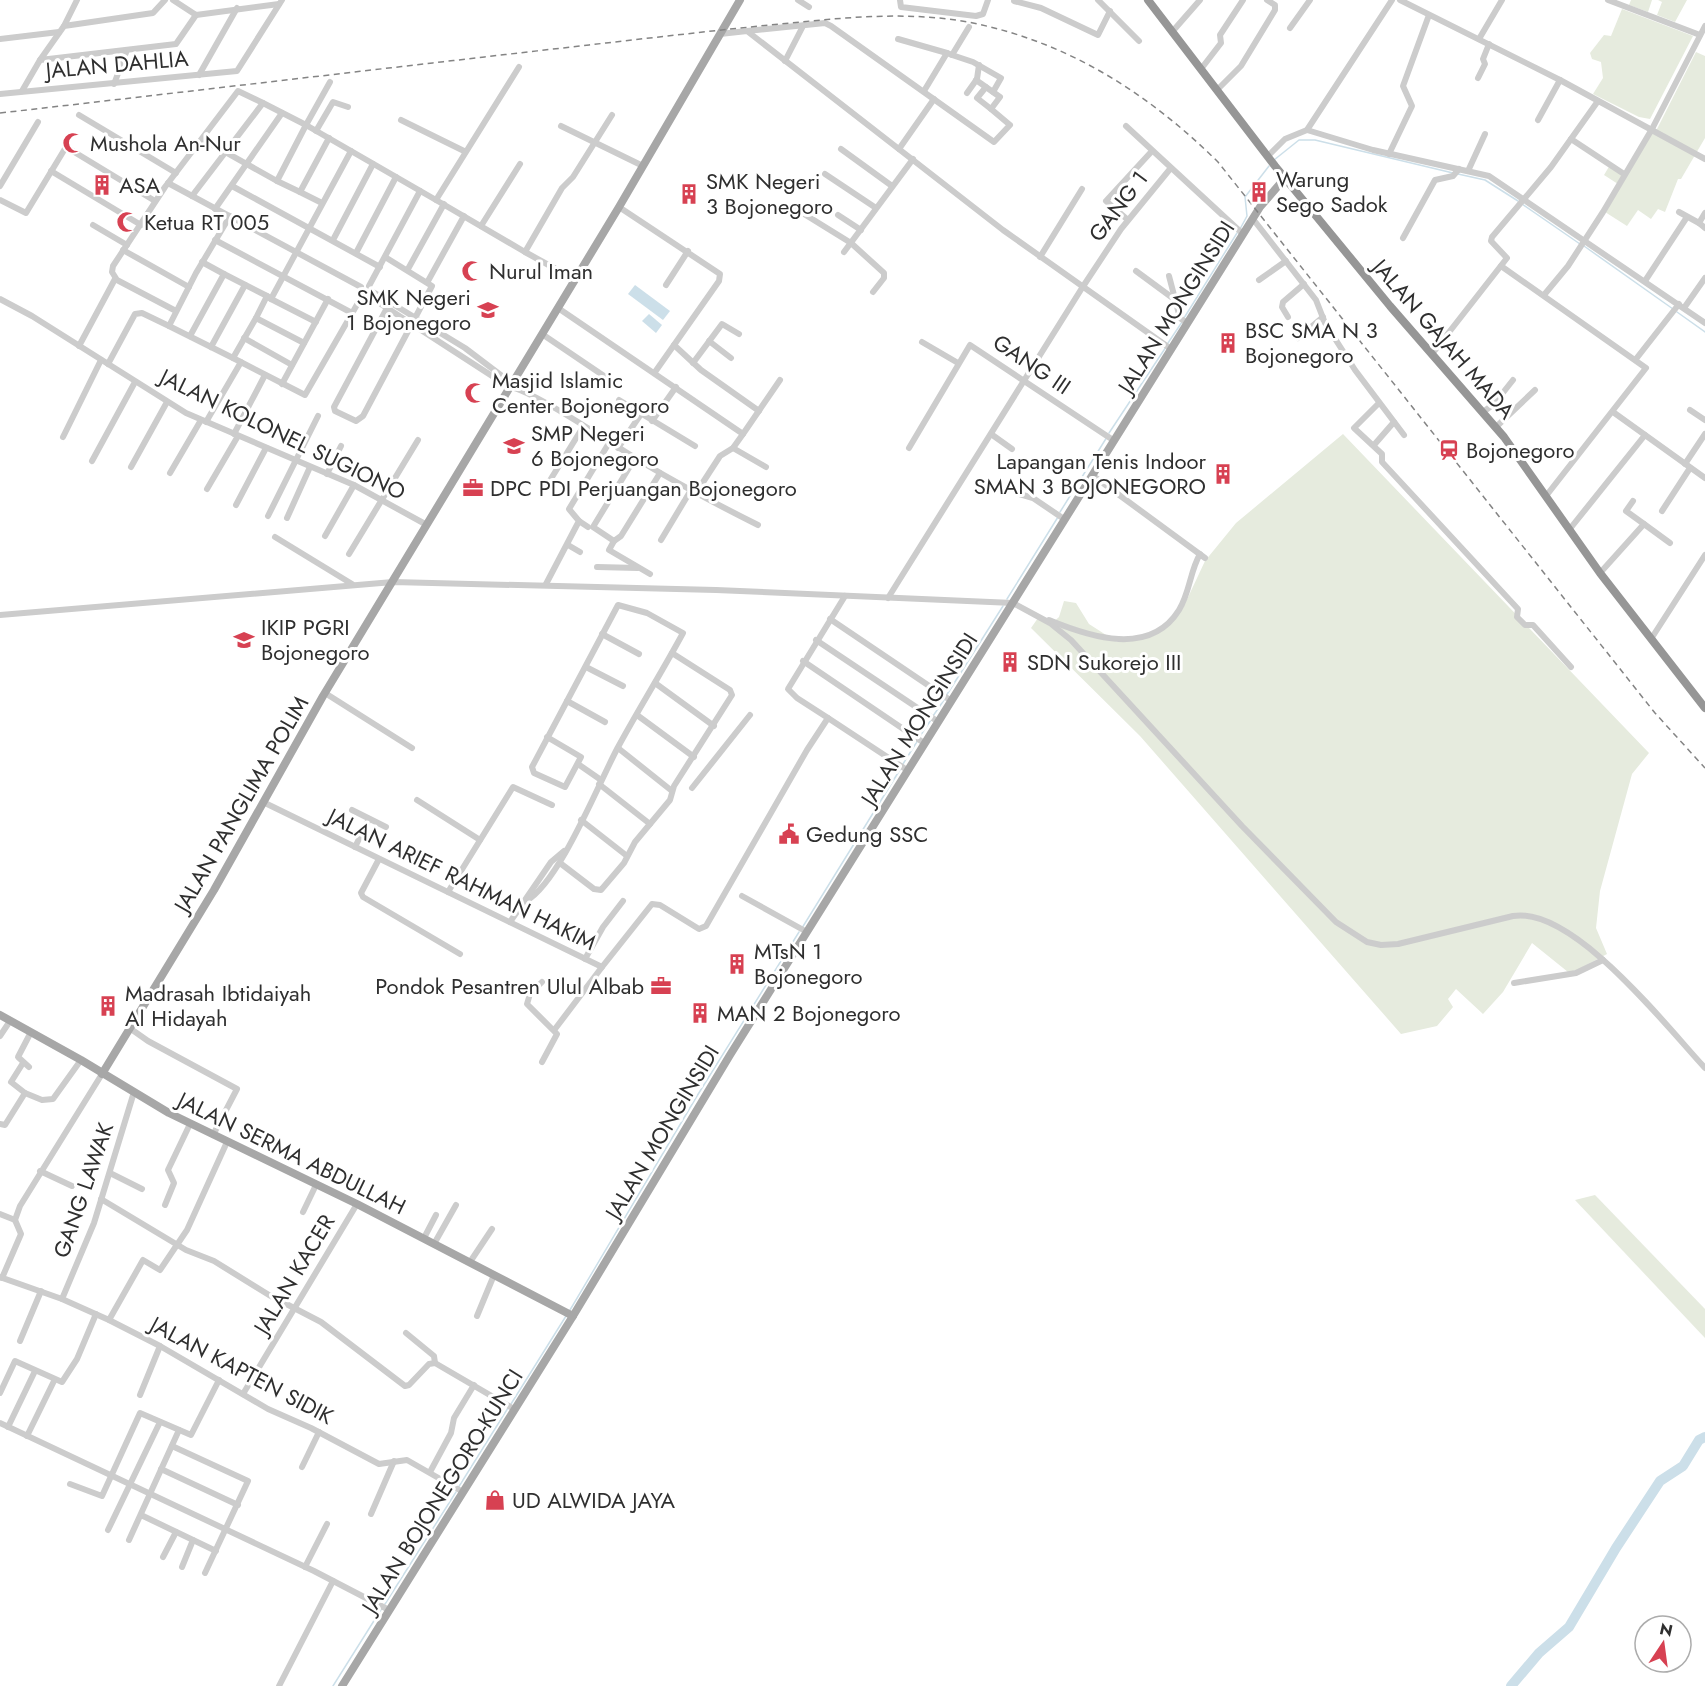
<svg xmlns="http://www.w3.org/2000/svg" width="1705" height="1686" font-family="Jost,sans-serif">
<rect width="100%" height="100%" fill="#fff"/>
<g fill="#e6ebde">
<polygon points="1631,0 1652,0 1648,12 1629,5"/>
<polygon points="1658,0 1687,0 1675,22 1657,15 1662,2"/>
<polygon points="1622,9 1693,36 1650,119 1639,117 1593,94 1603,78 1601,62 1592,59 1590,53 1604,35 1611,36"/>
<polygon points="1696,52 1705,56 1705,138 1681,179 1678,179 1665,212 1658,209 1651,219 1638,210 1627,226 1605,212 1618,184 1604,175 1610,165 1624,174 1650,133 1657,129"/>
<polygon points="1343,434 1649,753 1632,774 1600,891 1596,928 1607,954 1577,970 1568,972 1532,943 1503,992 1483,1014 1456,989 1448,999 1453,1007 1437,1026 1401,1034 1140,736 1031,628 1038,618 1050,625 1059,617 1064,601 1076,603 1089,624 1117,642 1155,635 1183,608 1205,561 1236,523"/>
<polygon points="1595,1195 1705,1309 1705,1338 1575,1200"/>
</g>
<g fill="#ccdfe9">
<polygon points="635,285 670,311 663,320 628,294"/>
<polygon points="649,314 662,325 656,333 642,321"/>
</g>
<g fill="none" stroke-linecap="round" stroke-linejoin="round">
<g stroke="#ccdfe9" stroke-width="1.5">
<polyline points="1274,160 1299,140 1315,140 1453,173"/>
<polyline points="1458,174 1485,180 1518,201"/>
<polyline points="1522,204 1580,244"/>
<polyline points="1240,229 1247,216 1245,197 1269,166"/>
<polyline points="1584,246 1673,309"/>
<polyline points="1677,312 1705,332"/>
<polyline points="1184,318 1237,233"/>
<polyline points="1168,343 1182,322"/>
<polyline points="1109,433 1166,347"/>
<polyline points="1060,512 1107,437"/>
<polyline points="1007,599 1058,517"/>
<polyline points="946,696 1003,606"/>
<polyline points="933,716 944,700"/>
<polyline points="920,736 931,720"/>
<polyline points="903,764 918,740"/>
<polyline points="802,928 901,768"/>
<polyline points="570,1310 697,1096 799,932"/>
<polyline points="511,1404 566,1316"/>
<polyline points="458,1488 508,1408"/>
<polyline points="385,1604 456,1492"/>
<polyline points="333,1686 382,1608"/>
</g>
<polyline stroke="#ccdfe9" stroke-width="10" points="1511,1686 1539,1653 1569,1627 1616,1548 1660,1481 1683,1466 1699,1440 1705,1437"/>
<g stroke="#ccc" stroke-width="6">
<polyline points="165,0 153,13 64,26 40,60 176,44 196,15"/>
<polyline points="173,0 196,15 279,4"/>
<polyline points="798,0 809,7"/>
<polyline points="900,0 901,7 976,16 983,14 988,0"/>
<polyline points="1098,0 1139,41"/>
<polyline points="1400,0 1560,80 1705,159"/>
<polyline points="1608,0 1700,35"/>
<polyline points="1014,1 1041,8 1098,35 1110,11"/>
<polyline points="64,26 77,0"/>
<polyline points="1290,28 1310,0"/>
<polyline points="747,31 825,23 831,26 994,142 1010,125 991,109 1000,97 976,80"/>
<polyline points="1172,32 1200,0"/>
<polyline points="720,34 747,31 1003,230 1171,349"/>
<polyline points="0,39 59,32"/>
<polyline points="898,39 947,53"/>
<polyline points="1479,39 1502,0"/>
<polyline points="952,55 973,62 1001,78 993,92"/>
<polyline points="785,61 803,26"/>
<polyline points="1201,69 1221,43 1220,35 1243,0"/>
<polyline points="199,75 237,8"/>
<polyline points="1478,78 1485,64 1483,59 1489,44"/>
<polyline points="114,84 127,50"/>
<polyline points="986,87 977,98 991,109"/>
<polyline points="1217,90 1241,66 1275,10 1275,5 1267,0"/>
<polyline points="22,91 40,60"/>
<polyline points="924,91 947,53 952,55 969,27"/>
<polyline points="967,93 977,79 979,65"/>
<polyline points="0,94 237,71 282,0"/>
<polyline points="263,103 306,125 330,82"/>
<polyline points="79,115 176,173"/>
<polyline points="401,120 464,151"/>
<polyline points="1538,120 1560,80"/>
<polyline points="561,126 643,166"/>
<polyline points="1126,126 1243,234"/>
<polyline points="1307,130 1373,150 1489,176 1705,323"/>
<polyline points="316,131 333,102 348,107"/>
<polyline points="202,139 277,181 306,125 436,200 519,67"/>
<polyline points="1571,139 1624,174"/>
<polyline points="841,149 892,186"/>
<polyline points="899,149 934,99"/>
<polyline points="1389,154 1412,106 1403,86 1429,15"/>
<polyline points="1268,156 1285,139 1307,130 1392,0"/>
<polyline points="51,171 141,225"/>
<polyline points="1468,171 1485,134"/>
<polyline points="825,174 876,208"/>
<polyline points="277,181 300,192 329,138"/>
<polyline points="168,183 361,287"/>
<polyline points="0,186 38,122"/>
<polyline points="232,186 380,267"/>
<polyline points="300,192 322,203"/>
<polyline points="0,200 26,213 66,147 155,201"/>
<polyline points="436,200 525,252 562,188 573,177 612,115"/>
<polyline points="619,207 720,274 719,281 655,372"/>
<polyline points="215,209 282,113"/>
<polyline points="796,209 851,243 884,273 884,278 873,292"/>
<polyline points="1679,212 1699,223"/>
<polyline points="1705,213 1699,223 1705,228"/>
<polyline points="838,215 861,230"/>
<polyline points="230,216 196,273 169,326 233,358"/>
<polyline points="1253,219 1316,300 1325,323 1355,370 1404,435"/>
<polyline points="1128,220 1106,201 1152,151"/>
<polyline points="93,225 127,245"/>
<polyline points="481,226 520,164"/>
<polyline points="1403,238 1435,180 1453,176 1459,169"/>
<polyline points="215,240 352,313"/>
<polyline points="333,240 373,164"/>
<polyline points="123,250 189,287"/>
<polyline points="525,252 576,280"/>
<polyline points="844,252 913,159"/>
<polyline points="356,253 396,177"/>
<polyline points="385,257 432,286 363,416 356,421 335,411 334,407 387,308"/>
<polyline points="1040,257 1082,189"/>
<polyline points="202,262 224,274"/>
<polyline points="1501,266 1646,368 1546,496"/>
<polyline points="408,269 444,204"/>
<polyline points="1136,271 1174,299"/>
<polyline points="1169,276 1180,318 1187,323"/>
<polyline points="1259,280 1286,261"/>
<polyline points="428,281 464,216"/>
<polyline points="1645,281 1687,217"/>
<polyline points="666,285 688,251"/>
<polyline points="369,286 420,191"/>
<polyline points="373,292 465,348 514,385"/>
<polyline points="1544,295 1568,266 1603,212 1652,129 1705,26"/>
<path d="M370 297 509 387C532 389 619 449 645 464 682 486 720 506 758 525"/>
<polyline points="0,299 32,316 186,413 354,485 427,525"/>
<polyline points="271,299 316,322"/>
<polyline points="558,308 743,434 733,448 720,456 696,493"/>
<polyline points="1684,308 1705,278"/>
<polyline points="176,311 117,280 112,272 113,266 165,187 238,91 263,103 192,196"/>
<polyline points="1288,317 1282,307 1283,302 1304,284"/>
<polyline points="256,318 233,358 305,395 362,296"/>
<polyline points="542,334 604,376"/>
<polyline points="190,336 224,274 267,296"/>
<polyline points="244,338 292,365"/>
<polyline points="1298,338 1323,317"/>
<polyline points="709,341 731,358"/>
<polyline points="922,342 958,363"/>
<polyline points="304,343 256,318 267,296 271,299 351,151"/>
<polyline points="674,345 701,370 759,411"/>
<polyline points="79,346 115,279"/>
<polyline points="211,347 245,285"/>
<polyline points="1432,354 1507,258 1491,241 1492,237 1551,167 1598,101"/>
<polyline points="1636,359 1679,304"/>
<polyline points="693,363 722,324 739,334"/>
<polyline points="108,364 135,314 142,313 169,326"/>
<polyline points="282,384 328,299"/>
<polyline points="619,400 695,446"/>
<polyline points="1379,403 1354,428 1382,454 1382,462 1518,609 1517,617 1525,625 1533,625 1571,667"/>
<polyline points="1690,410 1705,420"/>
<polyline points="1483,412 1494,404 1513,380"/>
<polyline points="1613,412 1705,478"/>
<polyline points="652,421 676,387"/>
<polyline points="206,422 241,362"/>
<polyline points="1496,427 1535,390"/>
<polyline points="234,434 265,375"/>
<polyline points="743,434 780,380"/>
<polyline points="991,434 1012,449"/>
<polyline points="63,437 101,360"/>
<polyline points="1374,445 1394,422"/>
<polyline points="618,448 641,414"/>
<polyline points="733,448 766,467"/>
<polyline points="909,448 970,345 1113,440"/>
<polyline points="635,458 593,527 614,541 621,536 660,473"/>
<polyline points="92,461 135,382"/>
<polyline points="1685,464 1705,434"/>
<polyline points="131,467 167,402"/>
<polyline points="170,473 201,420"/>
<polyline points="327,474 341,446"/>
<polyline points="1092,475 1205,558"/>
<polyline points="207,489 238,436"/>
<polyline points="544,490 583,427"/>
<polyline points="1016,493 1033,498 1064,519"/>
<polyline points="1633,501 1626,511 1644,524"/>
<polyline points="236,505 266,448"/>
<polyline points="1662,511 1690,468"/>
<polyline points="268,516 318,416"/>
<polyline points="287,518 310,467"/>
<polyline points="579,521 588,527"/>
<polyline points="1569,530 1645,435"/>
<polyline points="325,536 354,485"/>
<polyline points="275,537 352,584"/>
<polyline points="661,540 691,490"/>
<polyline points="614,541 609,550 650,574"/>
<polyline points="568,545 580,552"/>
<polyline points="349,554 418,440"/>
<polyline points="597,567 638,568"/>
<polyline points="1600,573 1644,524 1670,543"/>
<polyline points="546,584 579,521 569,509 609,443"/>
<polyline points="888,598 1082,288 1121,229 1170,169"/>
<path d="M0 615 393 582 716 590 1013 603 1050 623 1071 640 1242 826 1336 922 1367 942 1381 945 1398 944 1513 916C1573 906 1666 1026 1705 1068"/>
<polyline points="830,619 950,700"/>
<path d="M1049 620C1090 637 1150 657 1179 610 1190 592 1190 571 1200 554"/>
<polyline points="602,634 639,654"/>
<polyline points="1651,639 1705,555"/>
<polyline points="816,640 937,721"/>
<polyline points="803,661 924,743"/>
<polyline points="586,667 623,686"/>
<polyline points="655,683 714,726"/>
<polyline points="325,693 412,748"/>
<polyline points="567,701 605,722"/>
<polyline points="637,715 694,757"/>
<polyline points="828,718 797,698 788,689 845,596"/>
<polyline points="618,748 672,791"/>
<polyline points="578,764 601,780"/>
<polyline points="599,784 650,824"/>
<polyline points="692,788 750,715"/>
<polyline points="417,800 480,840"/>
<polyline points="265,803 602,967 652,904 660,905 699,929 706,926 807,750 828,718 907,770"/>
<polyline points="352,810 386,827"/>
<polyline points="581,820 627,856"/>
<polyline points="355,847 369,819"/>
<polyline points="379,859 361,893 363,897 460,954"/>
<polyline points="560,863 594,889 601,890 624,863 635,842 670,800 674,786 732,695 730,690 672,653"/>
<polyline points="448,892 513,787 552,805"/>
<polyline points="742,896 807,932"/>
<path d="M526 901C559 883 598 785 617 749 638 710 662 672 683 633L647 613 618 605 532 767 534 773 565 787 581 757 547 737"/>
<polyline points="510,922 551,862 564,851"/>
<polyline points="585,959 603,927 623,901"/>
<polyline points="542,982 530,994 527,1004 557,1034 542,1062"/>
<polyline points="1514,983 1576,973 1603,960"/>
<polyline points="131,1029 148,1041 237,1089 213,1135"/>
<polyline points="555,1029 602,967"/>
<polyline points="0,1036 10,1021"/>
<polyline points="23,1063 11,1082 25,1093"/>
<polyline points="29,1067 18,1057 31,1032"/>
<polyline points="0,1124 5,1125 25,1093 42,1100 53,1099 81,1060"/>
<polyline points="40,1171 72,1186"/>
<polyline points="110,1173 142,1189"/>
<polyline points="101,1199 186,1250 214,1261 269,1295 321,1322 405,1386 409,1385 429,1364 435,1363 514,1409"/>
<polyline points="165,1205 174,1183 168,1170 190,1124"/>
<polyline points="303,1212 316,1185"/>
<polyline points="0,1214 15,1220"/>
<polyline points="424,1238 436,1215"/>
<polyline points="434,1244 456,1205"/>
<polyline points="470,1262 492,1229"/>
<polyline points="0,1277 62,1299 109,1320 160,1346 268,1409 311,1428 379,1464 407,1460 463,1492"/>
<polyline points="2,1278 21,1234 15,1220 20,1206 102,1074"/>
<polyline points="62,1299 94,1223 134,1092"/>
<polyline points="477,1316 494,1275"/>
<polyline points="109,1320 143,1260 160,1270 187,1230 227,1142"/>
<polyline points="406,1333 434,1356 435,1363"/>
<polyline points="20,1341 41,1291"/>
<polyline points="0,1393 15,1361 62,1382 77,1359 96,1314"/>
<polyline points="243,1394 357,1204"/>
<polyline points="140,1395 160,1346"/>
<polyline points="0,1423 314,1571 389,1610"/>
<polyline points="8,1427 35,1371"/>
<polyline points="27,1436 54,1381"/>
<polyline points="172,1446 248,1481 205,1573"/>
<polyline points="302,1467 319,1432"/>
<polyline points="161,1469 238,1505"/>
<polyline points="430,1472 451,1433 454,1418 474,1385"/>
<polyline points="70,1484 102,1496 140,1413 191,1435 219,1380"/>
<polyline points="371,1514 394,1461"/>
<polyline points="141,1515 216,1551"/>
<polyline points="108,1530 160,1422"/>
<polyline points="129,1540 179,1430"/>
<polyline points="163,1557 176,1532"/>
<polyline points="182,1567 193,1540"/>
<polyline points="305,1567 327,1524"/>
<polyline points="279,1686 333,1581"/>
</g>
<g stroke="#a7a7a7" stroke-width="8">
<polyline points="0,1015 81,1060 169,1113 357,1204 573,1316"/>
<polyline points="102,1074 214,890 323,696 619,207 740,0"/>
<polyline points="342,1686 573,1316 730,1055 1260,207 1285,178"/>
</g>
<polyline stroke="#969696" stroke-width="8" points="1148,0 1275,166 1390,306 1504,437 1600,573 1705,708"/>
<path stroke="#848484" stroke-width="1.5" stroke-dasharray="6 4.5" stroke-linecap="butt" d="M0 113C202 90 404 66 606 43 667 36 728 29 790 23 851 17 912 11 973 23 1070 43 1149 94 1218 162L1655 713 1705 768"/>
</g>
<defs>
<g id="mosque-bare" transform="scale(1.62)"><path d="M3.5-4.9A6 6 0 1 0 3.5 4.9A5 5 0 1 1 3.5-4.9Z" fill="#d74152" stroke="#fff" stroke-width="2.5" paint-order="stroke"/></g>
<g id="building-bare" transform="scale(1.62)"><path d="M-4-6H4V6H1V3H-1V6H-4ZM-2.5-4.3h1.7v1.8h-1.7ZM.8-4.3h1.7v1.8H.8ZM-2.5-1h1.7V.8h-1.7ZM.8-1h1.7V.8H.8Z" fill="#d74152" stroke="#fff" stroke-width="2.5" paint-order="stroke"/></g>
<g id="school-bare" transform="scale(1.62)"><path d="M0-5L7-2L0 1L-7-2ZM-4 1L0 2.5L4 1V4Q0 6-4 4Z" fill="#d74152" stroke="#fff" stroke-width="2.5" paint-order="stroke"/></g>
<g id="station-bare" transform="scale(1.62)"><path d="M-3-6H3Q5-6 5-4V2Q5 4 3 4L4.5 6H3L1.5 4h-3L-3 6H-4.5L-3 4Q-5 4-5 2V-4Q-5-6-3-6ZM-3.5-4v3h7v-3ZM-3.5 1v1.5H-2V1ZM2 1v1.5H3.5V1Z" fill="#d74152" stroke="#fff" stroke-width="2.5" paint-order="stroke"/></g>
<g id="office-bare" transform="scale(1.62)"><path d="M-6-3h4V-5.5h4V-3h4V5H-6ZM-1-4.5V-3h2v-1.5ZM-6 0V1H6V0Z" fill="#d74152" stroke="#fff" stroke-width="2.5" paint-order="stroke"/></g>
<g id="university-bare" transform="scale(1.62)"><path d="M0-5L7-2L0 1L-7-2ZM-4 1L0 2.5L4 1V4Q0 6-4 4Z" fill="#d74152" stroke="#fff" stroke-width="2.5" paint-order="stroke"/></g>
<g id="civic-bare" transform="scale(1.62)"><path d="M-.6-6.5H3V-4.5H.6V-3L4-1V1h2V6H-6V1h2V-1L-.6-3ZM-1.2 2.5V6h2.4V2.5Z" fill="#d74152" stroke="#fff" stroke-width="2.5" paint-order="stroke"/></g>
<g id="shop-bare" transform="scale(1.62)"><path d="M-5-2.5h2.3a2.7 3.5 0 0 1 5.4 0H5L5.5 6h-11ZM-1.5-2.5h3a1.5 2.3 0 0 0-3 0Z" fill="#d74152" stroke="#fff" stroke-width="2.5" paint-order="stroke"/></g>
</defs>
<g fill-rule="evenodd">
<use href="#mosque-bare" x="73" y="143"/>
<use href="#building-bare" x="102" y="185"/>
<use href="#building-bare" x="1259" y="192"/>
<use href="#building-bare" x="689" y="194"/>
<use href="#mosque-bare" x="127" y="222"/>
<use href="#mosque-bare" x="472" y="271"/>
<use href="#school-bare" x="488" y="310"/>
<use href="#building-bare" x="1228" y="343"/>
<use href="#mosque-bare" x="475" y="393"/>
<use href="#school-bare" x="514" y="446"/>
<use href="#station-bare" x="1449" y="450"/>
<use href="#building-bare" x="1223" y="474"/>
<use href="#office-bare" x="473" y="488"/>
<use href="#university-bare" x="244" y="640"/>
<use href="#building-bare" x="1010" y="662"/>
<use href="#civic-bare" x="789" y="834"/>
<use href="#building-bare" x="737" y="964"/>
<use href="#office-bare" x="661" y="986"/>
<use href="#building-bare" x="108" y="1006"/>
<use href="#building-bare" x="700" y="1013"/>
<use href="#shop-bare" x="495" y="1500"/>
</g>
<g text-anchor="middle" stroke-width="6" stroke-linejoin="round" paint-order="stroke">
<g font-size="22" fill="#2f2f2f" stroke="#fff">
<text transform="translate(117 64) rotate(-5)" y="8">JALAN DAHLIA</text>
<text transform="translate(1118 206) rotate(-53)" y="8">GANG 1</text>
<text transform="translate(1176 307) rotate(-58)" y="8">JALAN MONGINSIDI</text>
<text transform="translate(1444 339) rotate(49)" y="8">JALAN GAJAH MADA</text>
<text transform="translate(1032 364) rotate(34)" y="8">GANG III</text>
<text transform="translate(283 434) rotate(26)" y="8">JALAN KOLONEL SUGIONO</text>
<text transform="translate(919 719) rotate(-58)" y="8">JALAN MONGINSIDI</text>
<text transform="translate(241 804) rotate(-60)" y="8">JALAN PANGLIMA POLIM</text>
<text transform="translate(462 879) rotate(26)" y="8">JALAN ARIEF RAHMAN HAKIM</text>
<text transform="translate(662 1132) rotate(-59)" y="8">JALAN MONGINSIDI</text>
<text transform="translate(292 1153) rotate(26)" y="8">JALAN SERMA ABDULLAH</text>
<text transform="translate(83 1190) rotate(-71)" y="8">GANG LAWAK</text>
<text transform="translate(294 1274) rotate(-59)" y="8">JALAN KACER</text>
<text transform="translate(242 1370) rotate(28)" y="8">JALAN KAPTEN SIDIK</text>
<text transform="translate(442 1491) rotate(-58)" y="8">JALAN BOJONEGORO-KUNCI</text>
</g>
<g font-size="22" fill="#2f2f2f" stroke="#fff" text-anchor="start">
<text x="90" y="151">Mushola An-Nur</text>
<text x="1276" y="187">Warung<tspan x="1276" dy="25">Sego Sadok</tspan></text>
<text x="706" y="189">SMK Negeri<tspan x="706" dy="25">3 Bojonegoro</tspan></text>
<text x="119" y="193">ASA</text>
<text x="144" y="230">Ketua RT 005</text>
<text x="489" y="279">Nurul Iman</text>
<text x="471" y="305" text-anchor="end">SMK Negeri<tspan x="471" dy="25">1 Bojonegoro</tspan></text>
<text x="1245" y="338">BSC SMA N 3<tspan x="1245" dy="25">Bojonegoro</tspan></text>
<text x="492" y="388">Masjid Islamic<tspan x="492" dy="25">Center Bojonegoro</tspan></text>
<text x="531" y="441">SMP Negeri<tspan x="531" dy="25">6 Bojonegoro</tspan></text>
<text x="1466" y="458">Bojonegoro</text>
<text x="1206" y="469" text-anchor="end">Lapangan Tenis Indoor<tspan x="1206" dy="25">SMAN 3 BOJONEGORO</tspan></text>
<text x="490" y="496">DPC PDI Perjuangan Bojonegoro</text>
<text x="261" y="635">IKIP PGRI<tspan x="261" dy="25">Bojonegoro</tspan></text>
<text x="1027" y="670">SDN Sukorejo III</text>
<text x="806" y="842">Gedung SSC</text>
<text x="754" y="959">MTsN 1<tspan x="754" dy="25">Bojonegoro</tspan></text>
<text x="644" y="994" text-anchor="end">Pondok Pesantren Ulul Albab</text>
<text x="125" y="1001">Madrasah Ibtidaiyah<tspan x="125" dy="25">Al Hidayah</tspan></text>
<text x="717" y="1021">MAN 2 Bojonegoro</text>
<text x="512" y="1508">UD ALWIDA JAYA</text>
</g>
</g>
<g transform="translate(1663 1644) rotate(13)"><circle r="28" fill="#ffffff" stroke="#acacac" stroke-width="1.5"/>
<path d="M0-4.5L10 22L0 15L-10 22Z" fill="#d74152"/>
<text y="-9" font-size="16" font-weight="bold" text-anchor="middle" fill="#2f2f2f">N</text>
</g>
</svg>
